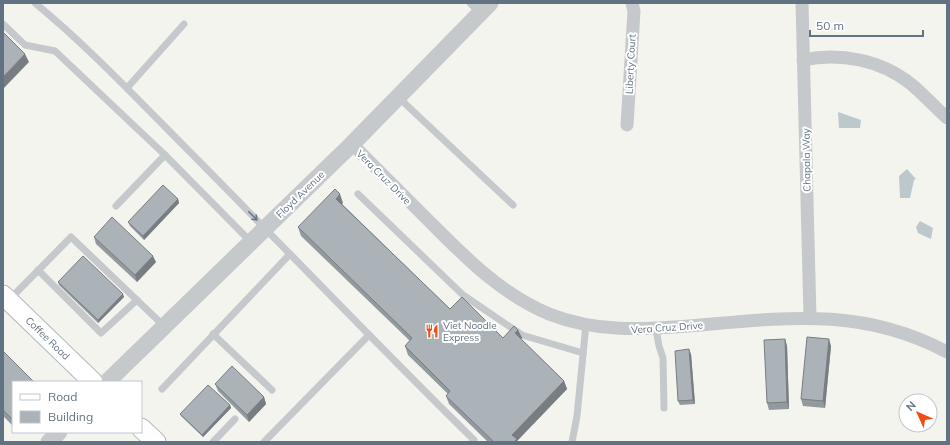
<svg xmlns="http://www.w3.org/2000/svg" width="950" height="445" font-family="Mulish,sans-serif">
<rect width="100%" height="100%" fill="#f4f4ef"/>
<g fill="#bdc8cd">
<polygon points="838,112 861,120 860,128 839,128"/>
<polygon points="907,169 916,179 914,180 910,198 900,198 899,176"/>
<polygon points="920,221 933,228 931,239 918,233 916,227"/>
</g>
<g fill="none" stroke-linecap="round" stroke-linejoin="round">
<g stroke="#b5babf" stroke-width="21">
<g id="secondary">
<polyline points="3,295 93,382"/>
<polyline points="141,428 156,442"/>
</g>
</g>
<g stroke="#c6c9cc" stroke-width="7">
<path d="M35 3C91 49 141 103 192 154 286 249 378 346 474 440L472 442"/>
<polyline points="470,3 480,13"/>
<polyline points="3,24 25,45 55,51 165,155 250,241"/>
<polyline points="127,88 184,24"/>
<polyline points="398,97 513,205"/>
<polyline points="358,194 463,295 522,335 583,353"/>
<polyline points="116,206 165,155"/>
<polyline points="38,270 101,333 137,300"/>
<polyline points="9,300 71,237 164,326"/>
<polyline points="656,329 659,346 663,358 664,408"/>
<polyline points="213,334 272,390"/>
<polyline points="162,389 290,254"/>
<polyline points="213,442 235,419"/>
<polyline points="264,442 368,336"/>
<polyline points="572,442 577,416 586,324"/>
</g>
<g stroke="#c6c9cc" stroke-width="13">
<polyline points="802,3 810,317"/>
<path d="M803 60C840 52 881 60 911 84 924 95 935 107 947 118"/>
<polyline points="627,125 634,11 632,3"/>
<path d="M352 144C378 170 404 196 430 222 466 258 501 294 549 314 600 334 647 329 701 325 790 317 864 308 947 352"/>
</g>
<g stroke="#c6c9cc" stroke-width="17">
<polyline points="107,382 352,144 490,3"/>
<polyline points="49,442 59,432"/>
</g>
<use href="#secondary" stroke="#fff" stroke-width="19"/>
</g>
<g fill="#939a9e">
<polygon points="178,199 179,203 144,240 130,226 128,222"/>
<polygon points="343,203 342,204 450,309 503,338 518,330 522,338 521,339 564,381 567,389 517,441 518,442 488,442 449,404 446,396 448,394 408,355 405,346 410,341 301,236 298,227"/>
<polygon points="94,237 156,262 137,282 96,244"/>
<polygon points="58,282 124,297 98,323 59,285"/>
<polygon points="785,339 787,346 789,409 769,410 767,403"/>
<polygon points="831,346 825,408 803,406 801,399"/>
<polygon points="3,351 13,382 13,426 3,416"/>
<polygon points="691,354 695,404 680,405 678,401"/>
<polygon points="215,384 264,397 266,404 249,422 218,391"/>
<polygon points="230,405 231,408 203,437 181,416 180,414"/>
</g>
<g fill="#787d81">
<polygon points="25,54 29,62 3,89 3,77"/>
<polygon points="340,194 343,203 339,207 336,199"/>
<polygon points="178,199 179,203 144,240 143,236"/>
<polygon points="153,256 156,262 137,282 135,275"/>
<polygon points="123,294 124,297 98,323 98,320"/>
<polygon points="518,330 522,338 518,342 515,333"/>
<polygon points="785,339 787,346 789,409 787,402"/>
<polygon points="829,339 831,346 825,408 823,401"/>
<polygon points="689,349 691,354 695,404 693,400"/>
<polygon points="564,381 567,389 517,441 518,442 514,442 512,435"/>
<polygon points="264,397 266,404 249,422 247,415"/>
<polygon points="230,405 231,408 203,437 202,435"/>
</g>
<g fill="#abb3b8" stroke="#787d81">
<polygon points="3,32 25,54 3,77"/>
<polygon points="163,185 178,199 143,236 128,222"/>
<polygon points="335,189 340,194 336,199 450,309 462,297 503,338 514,326 518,330 515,333 564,381 512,435 517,439 514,442 494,442 446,396 450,391 405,346 412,338 298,227"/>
<polygon points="112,217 153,256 135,275 94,237"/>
<polygon points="83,256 123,294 98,320 58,282"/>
<polygon points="807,337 829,339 823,401 801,399"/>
<polygon points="785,339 787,402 767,403 764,340"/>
<polygon points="689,349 693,400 678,401 675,351"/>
<polygon points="3,351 34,382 13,382 13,420 3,410"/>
<polygon points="232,366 264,397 247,415 215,384"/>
<polygon points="208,385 230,405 202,435 180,414"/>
</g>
<defs><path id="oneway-shaft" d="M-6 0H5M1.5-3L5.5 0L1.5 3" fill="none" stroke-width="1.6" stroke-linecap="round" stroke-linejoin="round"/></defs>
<use stroke="#667787" href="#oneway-shaft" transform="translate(253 216) rotate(45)"/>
<defs>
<g id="restaurant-bare" transform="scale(1.08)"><path d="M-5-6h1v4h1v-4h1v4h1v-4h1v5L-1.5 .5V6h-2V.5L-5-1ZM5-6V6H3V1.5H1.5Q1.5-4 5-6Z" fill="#f04d14" stroke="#fff" stroke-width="2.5" paint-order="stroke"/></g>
</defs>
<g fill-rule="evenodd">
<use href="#restaurant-bare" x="432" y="331"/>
</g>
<g text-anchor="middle" stroke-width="4" stroke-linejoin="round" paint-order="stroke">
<g font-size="10" fill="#617383" stroke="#fff">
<text transform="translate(630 64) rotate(-87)" y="4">Liberty Court</text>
<text transform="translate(806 160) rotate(-91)" y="4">Chapala Way</text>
<text transform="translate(384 177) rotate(45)" y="4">Vera Cruz Drive</text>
<text transform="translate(300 194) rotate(-44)" y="4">Floyd Avenue</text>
<text transform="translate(667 327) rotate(-4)" y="4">Vera Cruz Drive</text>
<text transform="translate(48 338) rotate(44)" y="4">Coffee Road</text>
</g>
<g font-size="10" fill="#617383" stroke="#fff" text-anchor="start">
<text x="443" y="329">Viet Noodle<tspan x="443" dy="12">Express</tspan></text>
</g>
</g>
<rect width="950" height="445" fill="none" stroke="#617383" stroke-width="8"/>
<rect x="12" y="381" width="130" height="52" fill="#ffffff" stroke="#c0c7cd"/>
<rect x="20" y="394" width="20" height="6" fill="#ffffff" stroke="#c0c7cd"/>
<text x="48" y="401" font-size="12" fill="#617383">Road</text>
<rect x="20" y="411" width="20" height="12" fill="#abb3b8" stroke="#c0c7cd"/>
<text x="48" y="421" font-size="12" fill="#617383">Building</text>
<g transform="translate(918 413) rotate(315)"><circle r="19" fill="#ffffff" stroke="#c0c7cd"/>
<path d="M0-3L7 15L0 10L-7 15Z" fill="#f04d14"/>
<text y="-6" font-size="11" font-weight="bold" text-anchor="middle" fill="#617383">N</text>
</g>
<path d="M810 30v6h113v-6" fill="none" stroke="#617383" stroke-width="2"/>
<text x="816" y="30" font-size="12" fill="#617383" stroke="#ffffff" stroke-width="3" paint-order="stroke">50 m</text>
</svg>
